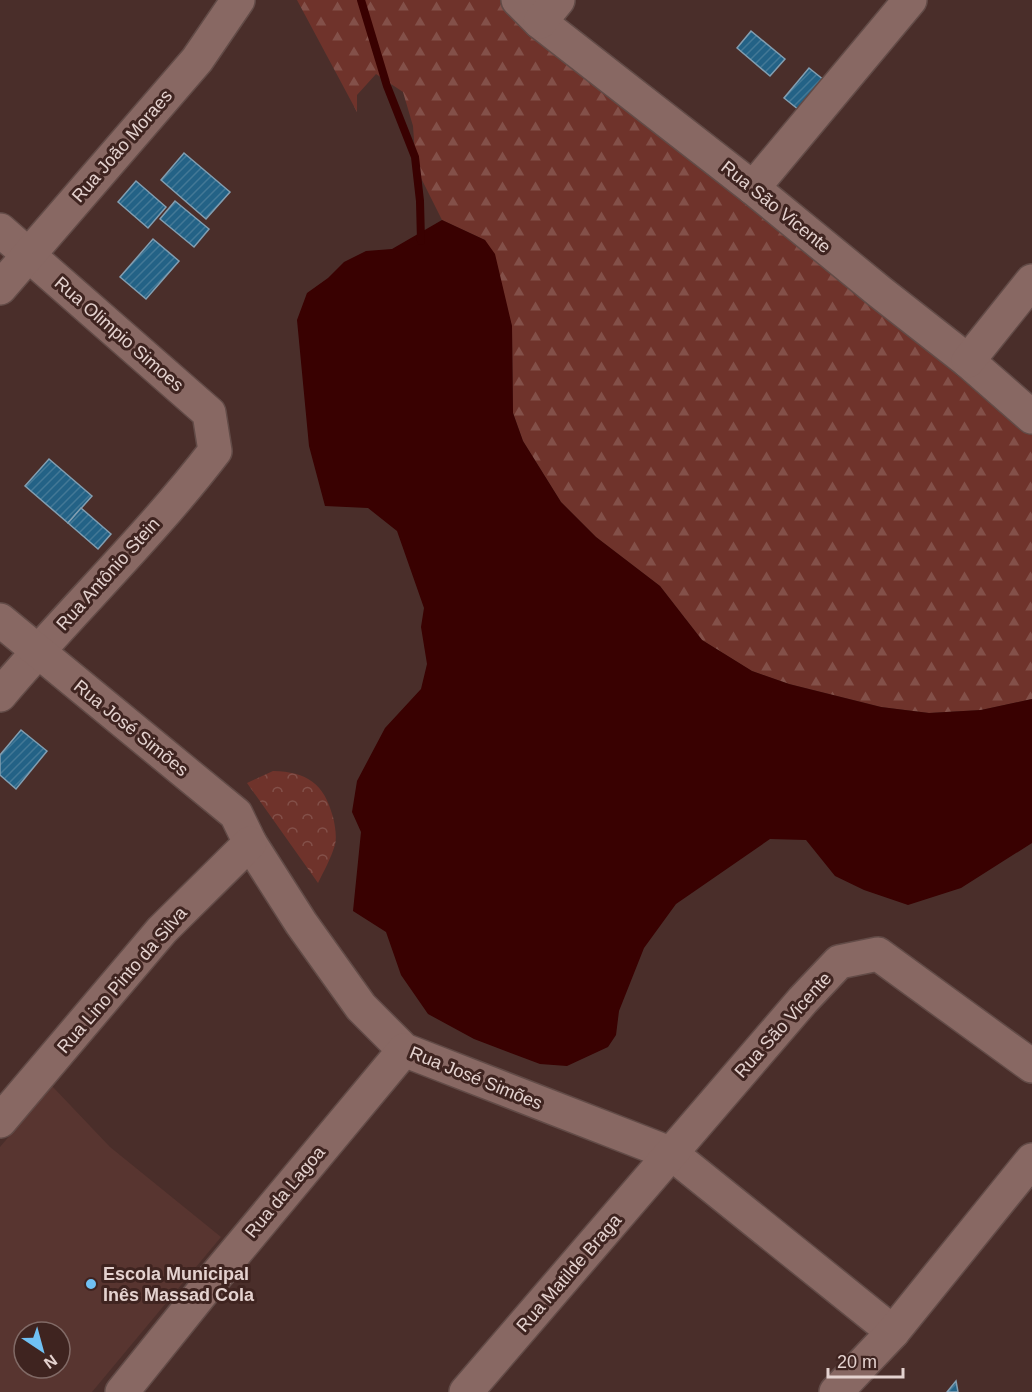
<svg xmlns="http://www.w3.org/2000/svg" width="1032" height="1392" font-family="Arial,sans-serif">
<defs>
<pattern id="forest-firs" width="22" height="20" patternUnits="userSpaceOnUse" patternTransform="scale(1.5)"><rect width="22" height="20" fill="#6f332b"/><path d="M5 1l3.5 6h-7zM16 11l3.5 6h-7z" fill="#835049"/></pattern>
<pattern id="park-crowns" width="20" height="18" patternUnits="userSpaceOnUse" patternTransform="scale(1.5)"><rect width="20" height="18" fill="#6f332b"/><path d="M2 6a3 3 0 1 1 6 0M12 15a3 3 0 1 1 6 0" fill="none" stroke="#835049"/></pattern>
<pattern id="building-hatch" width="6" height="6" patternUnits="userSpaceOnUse" patternTransform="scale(1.5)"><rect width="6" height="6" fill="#236286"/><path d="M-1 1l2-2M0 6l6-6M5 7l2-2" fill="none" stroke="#437896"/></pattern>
</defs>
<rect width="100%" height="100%" fill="#4a2e2a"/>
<path fill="#583530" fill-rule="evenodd" d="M52 1086 110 1147 221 1237 92 1392H0V1147ZM24 1332H60V1368H24Z"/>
<polygon fill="url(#forest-firs)" points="297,0 508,0 1032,399 1032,699 981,710 929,713 881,707 789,684 752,671 702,640 660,586 596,537 561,502 523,441 513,413 512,326 485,240 442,220 416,168 413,126 403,92 376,74 357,95 357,112"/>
<path fill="url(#park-crowns)" d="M273 771C307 772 324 783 333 817 335 825 337 837 335 845 331 858 324 871 318 883L247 783Z"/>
<polygon fill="#390101" points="442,220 485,240 495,254 512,326 513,413 523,441 561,502 596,537 660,586 702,640 752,671 789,684 881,707 929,713 981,710 1032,699 1032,843 961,888 908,905 864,890 835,876 806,840 770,839 676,904 644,948 619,1011 616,1035 608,1047 567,1066 540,1064 474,1039 428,1014 401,975 386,932 353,911 361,832 352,812 357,781 385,728 421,689 427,664 421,627 424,608 397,531 368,508 325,506 309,446 297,320 307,293 328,278 344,262 366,251 392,249"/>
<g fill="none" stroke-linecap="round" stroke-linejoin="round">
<polyline stroke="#390101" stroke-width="8" points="361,0 387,86 415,157 420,201 421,241"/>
</g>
<g fill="url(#building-hatch)" stroke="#829eb1" stroke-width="1.5">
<polygon points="751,31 785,59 770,76 737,48"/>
<polygon points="809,68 824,80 799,110 784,98"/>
<polygon points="184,153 230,192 206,219 161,180"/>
<polygon points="136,181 166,207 148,228 118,202"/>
<polygon points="175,201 209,229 194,247 160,219"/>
<polygon points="153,239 179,261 146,299 120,277"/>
<polygon points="49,459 92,496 68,523 25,486"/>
<polygon points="81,508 111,534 98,549 68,523"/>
<polygon points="21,730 47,751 16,789 0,775 0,755"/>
<polygon points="956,1381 958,1392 947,1392"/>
</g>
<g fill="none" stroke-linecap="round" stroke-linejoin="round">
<g stroke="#624b47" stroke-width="36">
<g id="minor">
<polyline points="518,0 540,22 753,188 880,292 968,361 1032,417"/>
<polyline points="540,22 558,0"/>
<polyline points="753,188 910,0"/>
<path d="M0 230 209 413 215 451C149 537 70 612 0 695"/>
<polyline points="0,288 197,60 238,0"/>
<polyline points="968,361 1032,281"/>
<polyline points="0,620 236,814 250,843 301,923 361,1007 404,1050 672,1154 893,1332"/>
<polyline points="0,1121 162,930 250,843"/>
<polyline points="122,1392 200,1295 404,1050"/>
<polyline points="466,1392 803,1000 839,962 878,954 1032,1066"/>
<polyline points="836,1392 893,1332 1032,1160"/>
</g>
</g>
<use href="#minor" stroke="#886863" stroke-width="33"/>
</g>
<circle fill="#70c1f4" stroke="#3f2420" stroke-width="2" cx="91" cy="1284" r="6"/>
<g text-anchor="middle" stroke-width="6" stroke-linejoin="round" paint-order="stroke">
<g font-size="18" fill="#e4d2cf" stroke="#3f2420">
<text transform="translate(122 146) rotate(-49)" y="6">Rua João Moraes</text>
<text transform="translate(776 207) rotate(39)" y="6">Rua São Vicente</text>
<text transform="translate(119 334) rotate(41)" y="6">Rua Olimpio Simoes</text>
<text transform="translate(108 574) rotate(-48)" y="6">Rua Antônio Stein</text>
<text transform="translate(131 728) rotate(39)" y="6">Rua José Simões</text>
<text transform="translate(122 980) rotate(-49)" y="6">Rua Lino Pinto da Silva</text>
<text transform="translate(783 1025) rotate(-48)" y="6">Rua São Vicente</text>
<text transform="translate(476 1078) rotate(22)" y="6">Rua José Simões</text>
<text transform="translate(285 1192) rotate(-50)" y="6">Rua da Lagoa</text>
<text transform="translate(569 1273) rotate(-49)" y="6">Rua Matilde Braga</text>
</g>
<g font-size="18" font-weight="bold" fill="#e4d2cf" stroke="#3f2420" text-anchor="start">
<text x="103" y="1280">Escola Municipal<tspan x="103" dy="21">Inês Massad Cola</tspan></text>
</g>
</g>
<g transform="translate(42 1350) rotate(144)"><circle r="28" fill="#3f2420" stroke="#816a66" stroke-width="1.5"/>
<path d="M0-4.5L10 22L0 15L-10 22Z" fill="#70c1f4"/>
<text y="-9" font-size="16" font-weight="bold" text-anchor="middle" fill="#e4d2cf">N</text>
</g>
<path d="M828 1368v9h75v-9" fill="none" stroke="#e4d2cf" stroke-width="3"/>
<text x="837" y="1368" font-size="18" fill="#e4d2cf" stroke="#3f2420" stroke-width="4.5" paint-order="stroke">20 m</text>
</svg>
